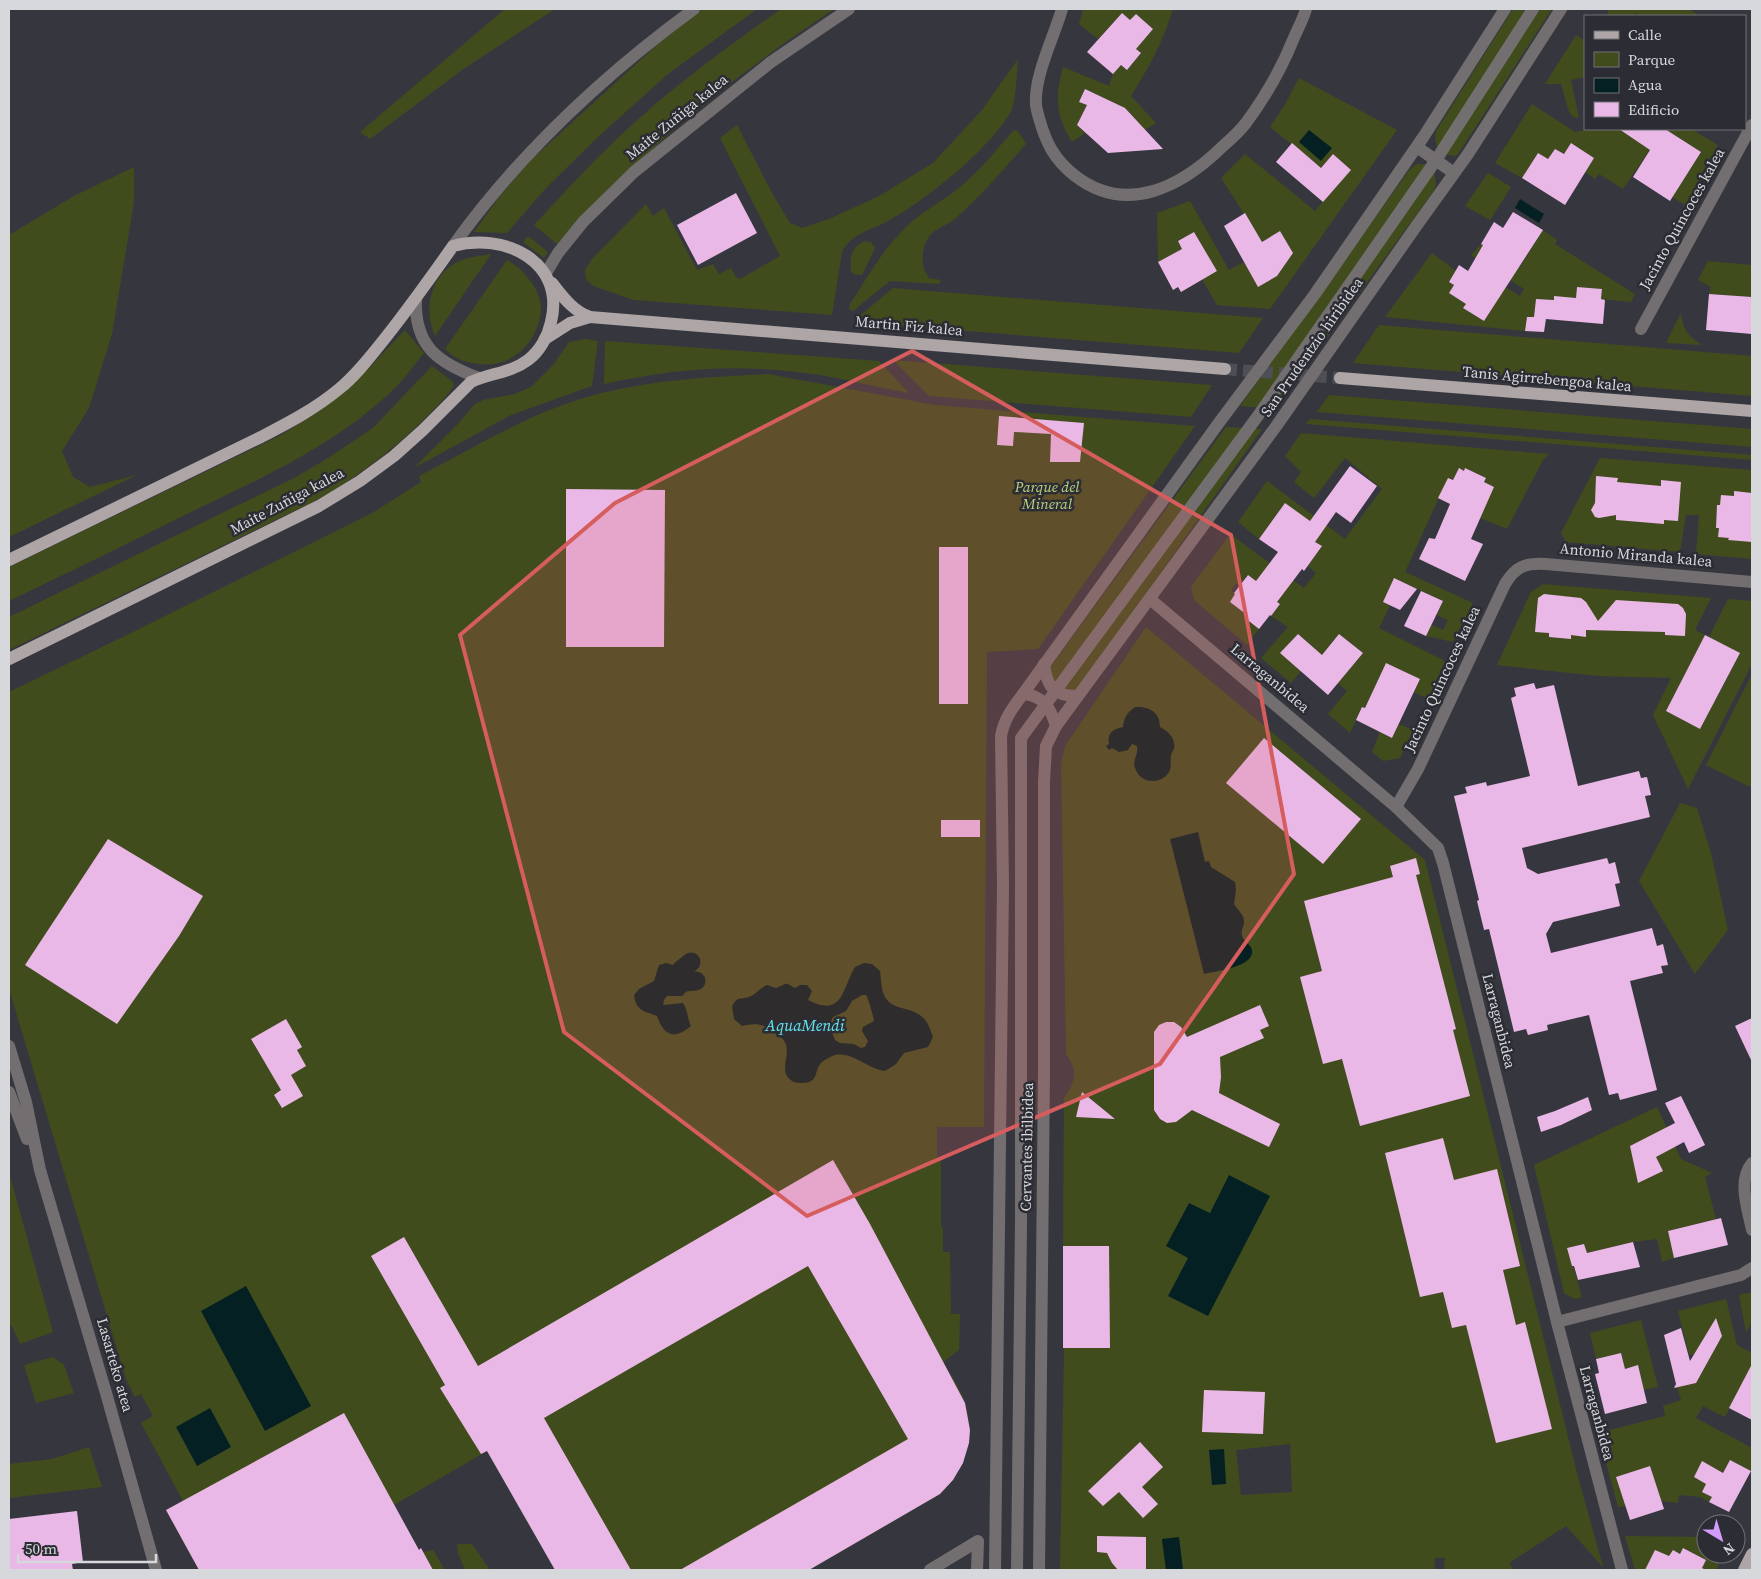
<svg xmlns="http://www.w3.org/2000/svg" width="1761" height="1579" font-family="'Source Serif 4',serif">
<rect width="100%" height="100%" fill="#36373e"/>
<g fill="#414c1d" fill-rule="evenodd">
<polygon points="505,9 555,9 462,70 370,139 360,132"/>
<polygon points="703,9 757,9 668,74 599,136 546,188 507,233 474,232 500,196 532,159 658,44"/>
<path d="M781 9H834L784 43 733 81 677 127 607 190 557 244 534 225C563 194 591 163 622 134 671 88 726 48 781 9Z"/>
<path d="M1083 9H1173C1163 42 1149 67 1131 96L1156 123 1145 130 1125 108 1085 89 1079 102 1087 105 1077 125 1085 133 1072 142C1055 114 1055 97 1063 67L1109 86 1113 74 1121 65 1127 70 1141 54 1136 49 1153 29 1136 14 1130 20 1122 13 1098 39 1079 24Z"/>
<path d="M1513 9H1552L1460 151 1456 156C1440 155 1433 147 1436 131Z"/>
<polygon points="1607,9 1689,9 1700,16 1641,16 1636,13 1634,16 1606,16 1609,11"/>
<polygon points="1576,35 1585,41 1585,77 1571,80 1579,118 1573,117 1569,112 1561,84 1545,84"/>
<path d="M1018 59C1017 71 1016 99 1012 109 994 146 925 201 888 221 872 230 850 234 842 252L832 315 634 300 593 286 586 279 585 270 592 259 646 204 653 216 664 208 697 270 713 264 719 274 731 268 736 277 740 279 780 256 720 138 737 125 772 193 790 223 802 228 829 219 879 196 933 163 982 110Z"/>
<polygon points="1299,78 1397,130 1270,309 1217,305 1202,279 1217,271 1194,232 1178,241 1182,249 1158,262 1157,213 1190,201 1229,270 1244,262 1258,286 1277,276 1293,253 1280,231 1262,242 1221,178 1245,154 1315,211 1350,170 1333,154 1321,168 1270,127 1284,106"/>
<polygon points="1532,104 1575,132 1590,129 1664,129 1623,189 1599,174 1595,179 1585,172 1594,158 1571,143 1564,154 1555,149 1548,159 1538,153 1522,178 1495,163"/>
<polygon points="1665,129 1691,129 1718,145 1685,205 1672,197 1701,152"/>
<path d="M1016 130 1020 134 1026 144C1003 170 981 196 956 218 947 226 935 227 928 238 921 251 920 266 929 278L941 280 939 284 890 281 853 311 849 309 850 304C867 278 883 249 906 227 922 211 944 201 961 186 981 170 996 150 1013 131Z"/>
<polygon points="1417,164 1425,164 1434,170 1436,185 1432,193 1275,409 1240,406 1410,169"/>
<polygon points="134,167 134,202 112,334 89,408 62,451 73,477 90,487 137,475 9,537 9,235 74,196"/>
<polygon points="1488,173 1511,187 1490,220 1465,206"/>
<polygon points="1543,230 1557,240 1555,244 1635,294 1631,302 1601,299 1602,289 1577,287 1576,298 1554,297 1554,300 1536,299 1534,317 1527,317 1525,331 1385,317 1432,253 1456,271 1449,281 1454,285 1449,293 1466,304 1463,308 1484,321 1505,287 1520,296 1524,289 1471,255 1481,244 1520,267"/>
<polygon points="528,236 548,252 544,258 523,242"/>
<path d="M864 241 871 242 875 248 862 275H856L851 272C850 255 850 250 864 241Z"/>
<path d="M491 254 435 336C424 311 429 279 454 264 465 257 479 256 491 254Z"/>
<path d="M507 260C522 268 542 290 541 309 539 341 513 368 480 364 466 363 455 359 445 349Z"/>
<polygon points="1708,261 1752,265 1752,297 1709,294 1711,287 1698,280"/>
<polygon points="893,288 1263,318 1239,353 856,322 857,318"/>
<path d="M1681 313C1683 330 1688 336 1702 345L1666 343Z"/>
<polygon points="1379,325 1752,356 1752,396 1353,363"/>
<path d="M405 330 424 353C415 364 406 377 395 388 335 446 263 477 189 513 129 543 69 572 9 601V567L281 435 308 418 367 370Z"/>
<polygon points="585,339 598,341 592,386 511,415 414,468 456,426 475,404 483,400 515,394 531,387 553,365 569,342"/>
<path d="M605 341 879 361 909 393C879 388 850 380 820 375 743 363 679 368 604 384Z"/>
<polygon points="893,360 1212,385 1191,417 929,396"/>
<path d="M432 366 452 381 454 385C448 395 440 403 432 411 401 444 365 470 327 495L9 650V617L294 478 328 458 373 428Z"/>
<path d="M768 374 935 405 1195 426 1038 649 987 652 984 1127H937V1159L941 1160V1226L943 1228V1252H950V1253L951 1314H960L959 1350 943 1362C949 1373 957 1384 962 1395 977 1431 967 1468 940 1494L809 1570H555L487 1451 394 1505 407 1529 332 1570H199L166 1510 183 1501 141 1423 153 1416 141 1394 135 1397 126 1379 9 989V692L133 632 372 513 421 482 419 476C473 448 528 414 587 397 646 380 707 377 768 374Z"/>
<polygon points="1329,395 1752,429 1752,447 1317,412"/>
<polygon points="1310,419 1752,455 1752,460 1306,424"/>
<polygon points="1226,427 1262,429 1078,690 1067,691 1047,675 1051,666"/>
<polygon points="1301,433 1549,454 1543,460 1507,529 1480,518 1486,478 1466,468 1464,471 1459,469 1453,480 1448,478 1405,572 1473,603 1453,642 1426,636 1431,625 1443,630 1448,620 1437,615 1443,601 1394,578 1383,602 1390,605 1379,628 1445,661 1428,699 1414,692 1420,679 1386,663 1365,708 1362,707 1350,733 1328,714 1347,691 1338,683 1363,653 1339,634 1322,655 1298,634 1281,653 1301,671 1291,683 1261,658 1288,627 1271,616 1280,604 1274,600 1264,571 1256,581 1247,575 1242,582 1239,581 1231,590 1235,594 1230,602 1247,615 1245,618 1259,629 1247,645 1194,600 1191,587 1230,534 1304,588 1316,573 1308,566 1321,546 1315,542 1285,503 1259,539 1238,522 1267,481 1345,539 1382,489 1345,458 1314,498 1294,482 1301,472 1285,456"/>
<polygon points="1600,458 1752,470 1752,559 1696,554 1699,515 1686,515 1680,552 1566,542 1561,533"/>
<polygon points="1543,584 1711,598 1695,630 1705,635 1666,711 1700,729 1740,654 1709,637 1728,599 1752,601 1752,666 1751,666 1688,789 1653,715 1671,678 1598,676 1497,665 1531,592"/>
<path d="M1146 627 1425 860 1577 1473 1603 1567 1566 1526 1509 1563 1513 1570H1444L1445 1558H1435L1434 1570H1183L1179 1538 1162 1539 1166 1570H1060L1064 1354 1063 1246 1064 1098C1075 1083 1079 1070 1066 1054L1061 764 1065 746ZM1290 1444 1292 1492 1241 1495 1236 1450Z"/>
<polygon points="1752,674 1752,783 1750,787 1706,765"/>
<polygon points="1399,724 1413,730 1400,758 1383,761 1372,752 1380,732 1392,738"/>
<polygon points="1680,803 1697,808 1711,853 1728,930 1695,974 1639,881"/>
<polygon points="1657,1107 1681,1159 1712,1173 1705,1177 1716,1219 1668,1231 1674,1258 1662,1262 1657,1239 1633,1242 1587,1253 1584,1244 1568,1248 1582,1297 1574,1299 1564,1293 1534,1165"/>
<polygon points="9,1172 53,1332 20,1344 12,1326 9,1326"/>
<polygon points="1752,1292 1752,1321 1746,1333 1739,1295"/>
<polygon points="1726,1299 1737,1345 1752,1353 1752,1368 1751,1368 1725,1417 1703,1406 1696,1418 1752,1448 1752,1471 1730,1460 1723,1473 1702,1462 1694,1477 1706,1484 1702,1492 1712,1497 1709,1502 1700,1497 1679,1495 1678,1503 1661,1501 1650,1466 1617,1477 1626,1506 1618,1507 1598,1433 1665,1416 1663,1406 1681,1400 1677,1387 1695,1383 1722,1336 1716,1319 1694,1355 1689,1355 1678,1311"/>
<polygon points="1641,1320 1658,1387 1644,1390 1638,1366 1625,1369 1621,1353 1596,1359 1590,1333"/>
<polygon points="53,1357 64,1365 74,1393 36,1403 24,1365"/>
<polygon points="89,1447 102,1487 9,1498 9,1464 52,1459"/>
<polygon points="1625,1536 1706,1537 1706,1554 1724,1554 1716,1570 1701,1569 1706,1560 1684,1548 1680,1554 1673,1550 1668,1559 1646,1569 1648,1570 1635,1570"/>
<polygon points="457,1544 472,1544 490,1570 465,1570 458,1553"/>
<polygon points="433,1550 445,1570 433,1570 423,1552"/>
</g>
<g fill="#052022" fill-rule="evenodd">
<polygon points="1309,130 1332,148 1321,161 1299,142"/>
<polygon points="1520,199 1544,214 1539,223 1515,208"/>
<path d="M1135 707C1149 706 1160 712 1160 727 1168 731 1176 738 1174 749 1173 751 1171 753 1171 756 1170 761 1172 766 1169 772 1161 785 1140 784 1135 768 1132 760 1139 754 1137 746L1132 744 1128 750 1119 752 1112 748 1109 750 1106 746 1109 744C1107 733 1113 729 1123 727 1124 717 1127 713 1135 707Z"/>
<path d="M1198 832 1205 862 1209 861 1211 867 1235 882 1236 890 1234 904C1237 910 1243 913 1244 920 1245 926 1239 931 1243 938 1246 943 1251 945 1252 950 1255 967 1216 971 1204 974L1170 839Z"/>
<path d="M666 963C684 967 683 975 687 991L682 996H667L664 1000 663 1005 683 1003C688 1010 687 1018 691 1026 674 1040 664 1036 657 1016 644 1011 636 1011 634 995L639 989 654 981 659 965Z"/>
<path d="M864 963 872 964 880 971C881 978 881 988 884 995 891 1011 910 1006 921 1016 928 1021 930 1029 933 1037L928 1047 904 1053 896 1064 885 1071C867 1069 850 1049 832 1056 829 1058 824 1060 822 1062 813 1071 820 1082 803 1083 799 1083 795 1083 792 1081 778 1072 790 1057 786 1045 784 1038 779 1036 773 1032 763 1023 755 1023 742 1026L734 1019 732 1007C737 996 739 1000 749 997 755 995 761 987 767 985L776 988C788 984 783 981 795 988L800 985H807L812 991 808 1000C843 1018 842 989 855 967ZM862 995H866C868 997 874 1018 874 1021L863 1027 862 1031 868 1041 865 1047 861 1048 854 1044 840 1043 835 1040 829 1025 833 1017 846 1011 852 1001Z"/>
<polygon points="1229,1175 1270,1196 1208,1316 1168,1296 1188,1258 1166,1246 1189,1203 1210,1213"/>
<polygon points="246,1286 311,1406 265,1431 201,1311"/>
<polygon points="210,1408 231,1447 197,1466 176,1427"/>
<polygon points="1224,1449 1226,1484 1212,1485 1209,1450"/>
<polygon points="1179,1537 1183,1570 1166,1570 1162,1539"/>
</g>
<g fill="none" stroke-linecap="round" stroke-linejoin="round">
<g stroke="#052022" stroke-width="19">
<polyline points="681,970 691,962"/>
<polyline points="685,982 696,981"/>
</g>
</g>
<g fill="#eab8e6">
<polygon points="1122,13 1130,20 1136,14 1153,29 1136,49 1141,53 1127,70 1121,65 1113,74 1087,52"/>
<polygon points="1085,89 1125,108 1163,149 1108,153 1077,125 1087,105 1079,102"/>
<polygon points="1619,129 1665,129 1701,152 1670,201 1633,177 1650,150"/>
<polygon points="1292,143 1321,168 1333,154 1351,170 1323,202 1276,162"/>
<polygon points="1571,143 1594,158 1565,205 1522,178 1538,153 1548,159 1555,149 1564,154"/>
<polygon points="736,193 757,233 698,265 677,225"/>
<polygon points="1513,212 1543,230 1484,321 1463,308 1466,304 1449,293 1454,285 1449,282 1459,265 1468,271 1483,245 1481,244 1494,222 1503,228"/>
<polygon points="1245,213 1262,242 1280,231 1293,253 1277,276 1258,287 1224,226"/>
<polygon points="1194,232 1217,271 1181,292 1178,287 1173,290 1158,262 1182,249 1178,241"/>
<polygon points="1577,287 1602,289 1601,299 1605,300 1603,324 1546,319 1544,332 1525,331 1527,317 1534,317 1536,299 1554,300 1554,296 1576,298"/>
<polygon points="1709,294 1752,297 1752,334 1706,330"/>
<polygon points="999,416 1084,423 1080,462 1050,462 1051,434 1014,432 1013,446 997,445"/>
<polygon points="1350,466 1377,486 1351,523 1336,512 1315,542 1322,546 1304,571 1302,569 1277,602 1280,604 1271,616 1270,615 1259,629 1245,618 1247,615 1230,602 1235,594 1234,593 1248,575 1256,581 1278,552 1259,539 1285,503 1310,521"/>
<polygon points="1459,468 1464,471 1465,468 1486,478 1484,482 1494,487 1471,539 1483,544 1465,581 1419,559 1429,538 1435,539 1450,504 1438,498 1448,478 1453,480"/>
<polygon points="1596,476 1618,478 1617,482 1661,486 1661,480 1681,482 1678,521 1664,520 1664,524 1616,520 1616,515 1599,518 1595,517 1591,510 1595,503"/>
<polygon points="566,489 665,490 664,647 566,647"/>
<polygon points="1734,491 1752,493 1752,542 1728,540 1729,538 1718,537 1719,528 1716,528 1717,505 1720,505 1721,495 1734,496"/>
<rect x="939" y="547" width="29" height="157"/>
<polygon points="1394,578 1417,589 1400,610 1383,602"/>
<polygon points="1421,591 1443,601 1426,636 1404,626"/>
<polygon points="1544,594 1581,598 1586,602 1598,621 1616,600 1678,604 1683,608 1686,614 1685,636 1665,635 1665,632 1586,630 1586,637 1571,635 1571,639 1549,637 1549,633 1535,632 1538,598"/>
<polygon points="1298,634 1322,655 1339,634 1363,653 1328,695 1280,653"/>
<polygon points="1705,635 1740,653 1700,729 1666,711"/>
<polygon points="1386,663 1420,679 1392,738 1356,720 1362,707 1365,708"/>
<polygon points="1534,683 1536,689 1554,685 1578,786 1639,771 1641,778 1647,777 1651,795 1645,796 1650,817 1522,848 1527,868 1538,874 1607,858 1609,864 1615,862 1620,883 1615,884 1620,906 1553,922 1546,934 1551,953 1652,928 1657,946 1663,944 1668,965 1661,966 1663,973 1630,981 1657,1090 1620,1100 1618,1093 1609,1095 1589,1015 1547,1025 1548,1030 1528,1035 1526,1029 1514,1032 1489,929 1484,930 1477,901 1479,900 1454,796 1467,793 1465,787 1486,782 1487,786 1530,776 1511,698 1516,696 1514,688"/>
<polygon points="1264,738 1361,819 1323,864 1226,783"/>
<rect x="941" y="820" width="39" height="17"/>
<polygon points="108,839 203,896 179,936 117,1024 25,965"/>
<polygon points="1416,858 1420,874 1416,875 1456,1029 1453,1030 1470,1096 1360,1126 1342,1059 1323,1064 1300,977 1322,971 1304,901 1393,877 1390,866"/>
<polygon points="1260,1005 1269,1026 1260,1030 1264,1038 1220,1057 1221,1077 1219,1093 1280,1124 1269,1147 1192,1110 1176,1122 1167,1123 1160,1119 1154,1110 1154,1032 1159,1025 1166,1022 1174,1022 1181,1027 1187,1037"/>
<polygon points="1752,1018 1752,1062 1735,1026"/>
<polygon points="286,1019 302,1047 297,1050 306,1066 291,1075 303,1096 282,1108 274,1095 281,1090 251,1039"/>
<polygon points="1082,1092 1115,1119 1076,1117"/>
<polygon points="1681,1096 1705,1145 1689,1153 1684,1142 1656,1157 1663,1171 1638,1183 1630,1146 1675,1123 1665,1103"/>
<polygon points="1588,1097 1592,1110 1561,1125 1541,1132 1537,1117 1555,1111"/>
<polygon points="1443,1138 1454,1180 1497,1169 1520,1266 1503,1270 1516,1325 1525,1322 1552,1429 1496,1443 1466,1325 1452,1328 1443,1292 1420,1297 1385,1153"/>
<polygon points="833,1160 870,1224 965,1403 970,1430 969,1443 963,1463 953,1480 940,1494 809,1570 680,1570 908,1439 808,1266 544,1418 631,1570 555,1570 487,1451 481,1454 440,1388 445,1385 371,1256 404,1237 478,1366"/>
<polygon points="1721,1218 1728,1245 1674,1258 1668,1231"/>
<polygon points="1633,1242 1640,1267 1578,1280 1574,1266 1572,1266 1567,1248 1584,1244 1587,1253"/>
<polygon points="1063,1246 1109,1246 1110,1348 1063,1348"/>
<polygon points="1716,1318 1722,1336 1696,1383 1674,1388 1676,1384 1664,1335 1681,1328 1690,1361"/>
<polygon points="1621,1353 1625,1369 1638,1365 1647,1403 1605,1414 1595,1374 1599,1373 1596,1359"/>
<polygon points="1752,1364 1752,1420 1729,1408"/>
<polygon points="1204,1390 1265,1392 1263,1434 1202,1432"/>
<polygon points="344,1413 419,1550 421,1548 433,1570 199,1570 166,1510"/>
<polygon points="1140,1442 1163,1467 1142,1487 1158,1504 1143,1518 1119,1492 1103,1506 1088,1491"/>
<polygon points="1730,1460 1751,1471 1729,1512 1709,1502 1712,1497 1702,1492 1706,1484 1694,1477 1702,1461 1723,1473"/>
<polygon points="1650,1466 1664,1509 1630,1520 1616,1477"/>
<polygon points="77,1511 83,1562 72,1564 73,1570 9,1570 9,1519"/>
<polygon points="1097,1536 1146,1537 1146,1570 1118,1570 1112,1563 1107,1553 1097,1552"/>
<polygon points="1683,1548 1706,1560 1702,1568 1706,1570 1645,1570 1655,1550 1669,1556 1673,1550 1680,1554"/>
</g>
<g fill="none" stroke-linecap="round" stroke-linejoin="round">
<polyline stroke="#4e4f56" stroke-width="12" stroke-dasharray="12 6" stroke-linecap="butt" points="1225,369 1340,378"/>
<g stroke="#736f70" stroke-width="12">
<path d="M1062 9C1054 37 1034 76 1036 104 1036 108 1038 114 1039 118 1046 143 1054 159 1074 175 1126 216 1181 187 1222 147 1230 140 1239 132 1246 123 1265 97 1281 70 1293 40 1297 30 1303 20 1306 9"/>
<polyline points="1417,147 1454,173"/>
<path d="M453 246C519 154 604 75 694 9"/>
<polyline points="546,273 558,253 583,222 634,172 771,62 849,9"/>
<path d="M416 299C414 346 438 363 479 378"/>
<polyline points="1641,329 1752,125"/>
<polyline points="1150,599 1396,807 1438,848 1443,863 1557,1322 1622,1570"/>
<path d="M1044 664C1047 688 1054 696 1078 696"/>
<path d="M1023 694C1043 695 1051 709 1056 726"/>
<path d="M1396 807 1418 769 1505 584C1516 566 1525 563 1546 564L1752 582"/>
<polyline points="9,1046 26,1102 40,1170 106,1393 156,1570"/>
<polyline points="9,1092 27,1139"/>
<path d="M1752 1163C1737 1181 1748 1209 1752 1230"/>
<polyline points="1557,1322 1741,1275 1752,1268"/>
<polyline points="930,1570 978,1541 977,1570"/>
<path d="M995 1570 1003 885 1001 736C1004 719 1013 707 1023 694L1218 424 1315 294 1424 136 1505 9"/>
<polyline points="1017,1570 1021,1222 1021,738 1260,413 1436,160 1533,9"/>
<polyline points="1039,1570 1044,1072 1044,782 1046,746 1056,726 1277,425 1417,225 1468,154 1561,9"/>
</g>
<g stroke="#aea5a7" stroke-width="12">
<path d="M552 283C563 297 573 311 590 317L1225 369"/>
<polyline points="545,339 570,323 590,317"/>
<polyline points="1340,378 1752,411"/>
<path d="M9 560 261 437C288 423 315 409 339 389 354 377 366 362 378 347 405 314 429 280 453 246 504 232 566 261 551 322 548 336 540 351 528 360 511 373 490 373 471 382L423 430 394 456 360 481 319 506 9 659"/>
<polyline points="1744,1570 1752,1554"/>
</g>
</g>
<path fill="#d65d5e" fill-opacity="0.2" stroke="#d65d5e" stroke-width="4" stroke-linejoin="round" d="M912 351 1231 535 1294 874 1160 1064 807 1216 564 1032 460 635 615 503Z"/>
<g text-anchor="middle" stroke-width="5" stroke-linejoin="round" paint-order="stroke">
<g font-size="15" fill="#d7d8dc" stroke="#2c2d34">
<text transform="translate(677 117) rotate(-39)" y="5">Maite Zuñiga kalea</text>
<text transform="translate(1682 219) rotate(-61)" y="5">Jacinto Quincoces kalea</text>
<text transform="translate(909 326) rotate(5)" y="5">Martin Fiz kalea</text>
<text transform="translate(1312 347) rotate(-55)" y="5">San Prudentzio hiribidea</text>
<text transform="translate(1547 379) rotate(5)" y="5">Tanis Agirrebengoa kalea</text>
<text transform="translate(287 501) rotate(-28)" y="5">Maite Zuñiga kalea</text>
<text transform="translate(1636 555) rotate(5)" y="5">Antonio Miranda kalea</text>
<text transform="translate(1270 678) rotate(40)" y="5">Larraganbidea</text>
<text transform="translate(1442 679) rotate(-65)" y="5">Jacinto Quincoces kalea</text>
<text transform="translate(1499 1021) rotate(76)" y="5">Larraganbidea</text>
<text transform="translate(1027 1147) rotate(-89)" y="5">Cervantes ibilbidea</text>
<text transform="translate(115 1365) rotate(74)" y="5">Lasarteko atea</text>
<text transform="translate(1597 1413) rotate(75)" y="5">Larraganbidea</text>
</g>
<g font-size="15" font-style="italic" fill="#bbd17c" stroke="#2c2d34">
<text x="1047" y="492">Parque del<tspan x="1047" dy="17">Mineral</tspan></text>
</g>
<g font-size="16" font-style="italic" fill="#63e3eb" stroke="#2c2d34">
<text x="805" y="1031">AquaMendi</text>
</g>
</g>
<rect width="1761" height="1579" fill="none" stroke="#d7d8dc" stroke-width="20"/>
<rect x="1584" y="15" width="162" height="115" fill="#2c2d34" stroke="#707177"/>
<rect x="1594" y="31" width="25" height="8" fill="#aea5a7" stroke="#707177"/>
<text x="1628" y="40" font-size="15" fill="#d7d8dc">Calle</text>
<rect x="1594" y="52" width="25" height="15" fill="#414c1d" stroke="#707177"/>
<text x="1628" y="65" font-size="15" fill="#d7d8dc">Parque</text>
<rect x="1594" y="78" width="25" height="15" fill="#052022" stroke="#707177"/>
<text x="1628" y="90" font-size="15" fill="#d7d8dc">Agua</text>
<rect x="1594" y="102" width="25" height="15" fill="#eab8e6" stroke="#707177"/>
<text x="1628" y="115" font-size="15" fill="#d7d8dc">Edificio</text>
<g transform="translate(1721 1539) rotate(142)"><circle r="24" fill="#2c2d34" stroke="#707177"/>
<path d="M0-4L9 19L0 12L-9 19Z" fill="#d29cfd"/>
<text y="-8" font-size="14" font-weight="bold" text-anchor="middle" fill="#d7d8dc">N</text>
</g>
<path d="M18 1554v8h138v-8" fill="none" stroke="#d7d8dc" stroke-width="2.5"/>
<text x="25" y="1554" font-size="15" fill="#d7d8dc" stroke="#2c2d34" stroke-width="4" paint-order="stroke">50 m</text>
</svg>
